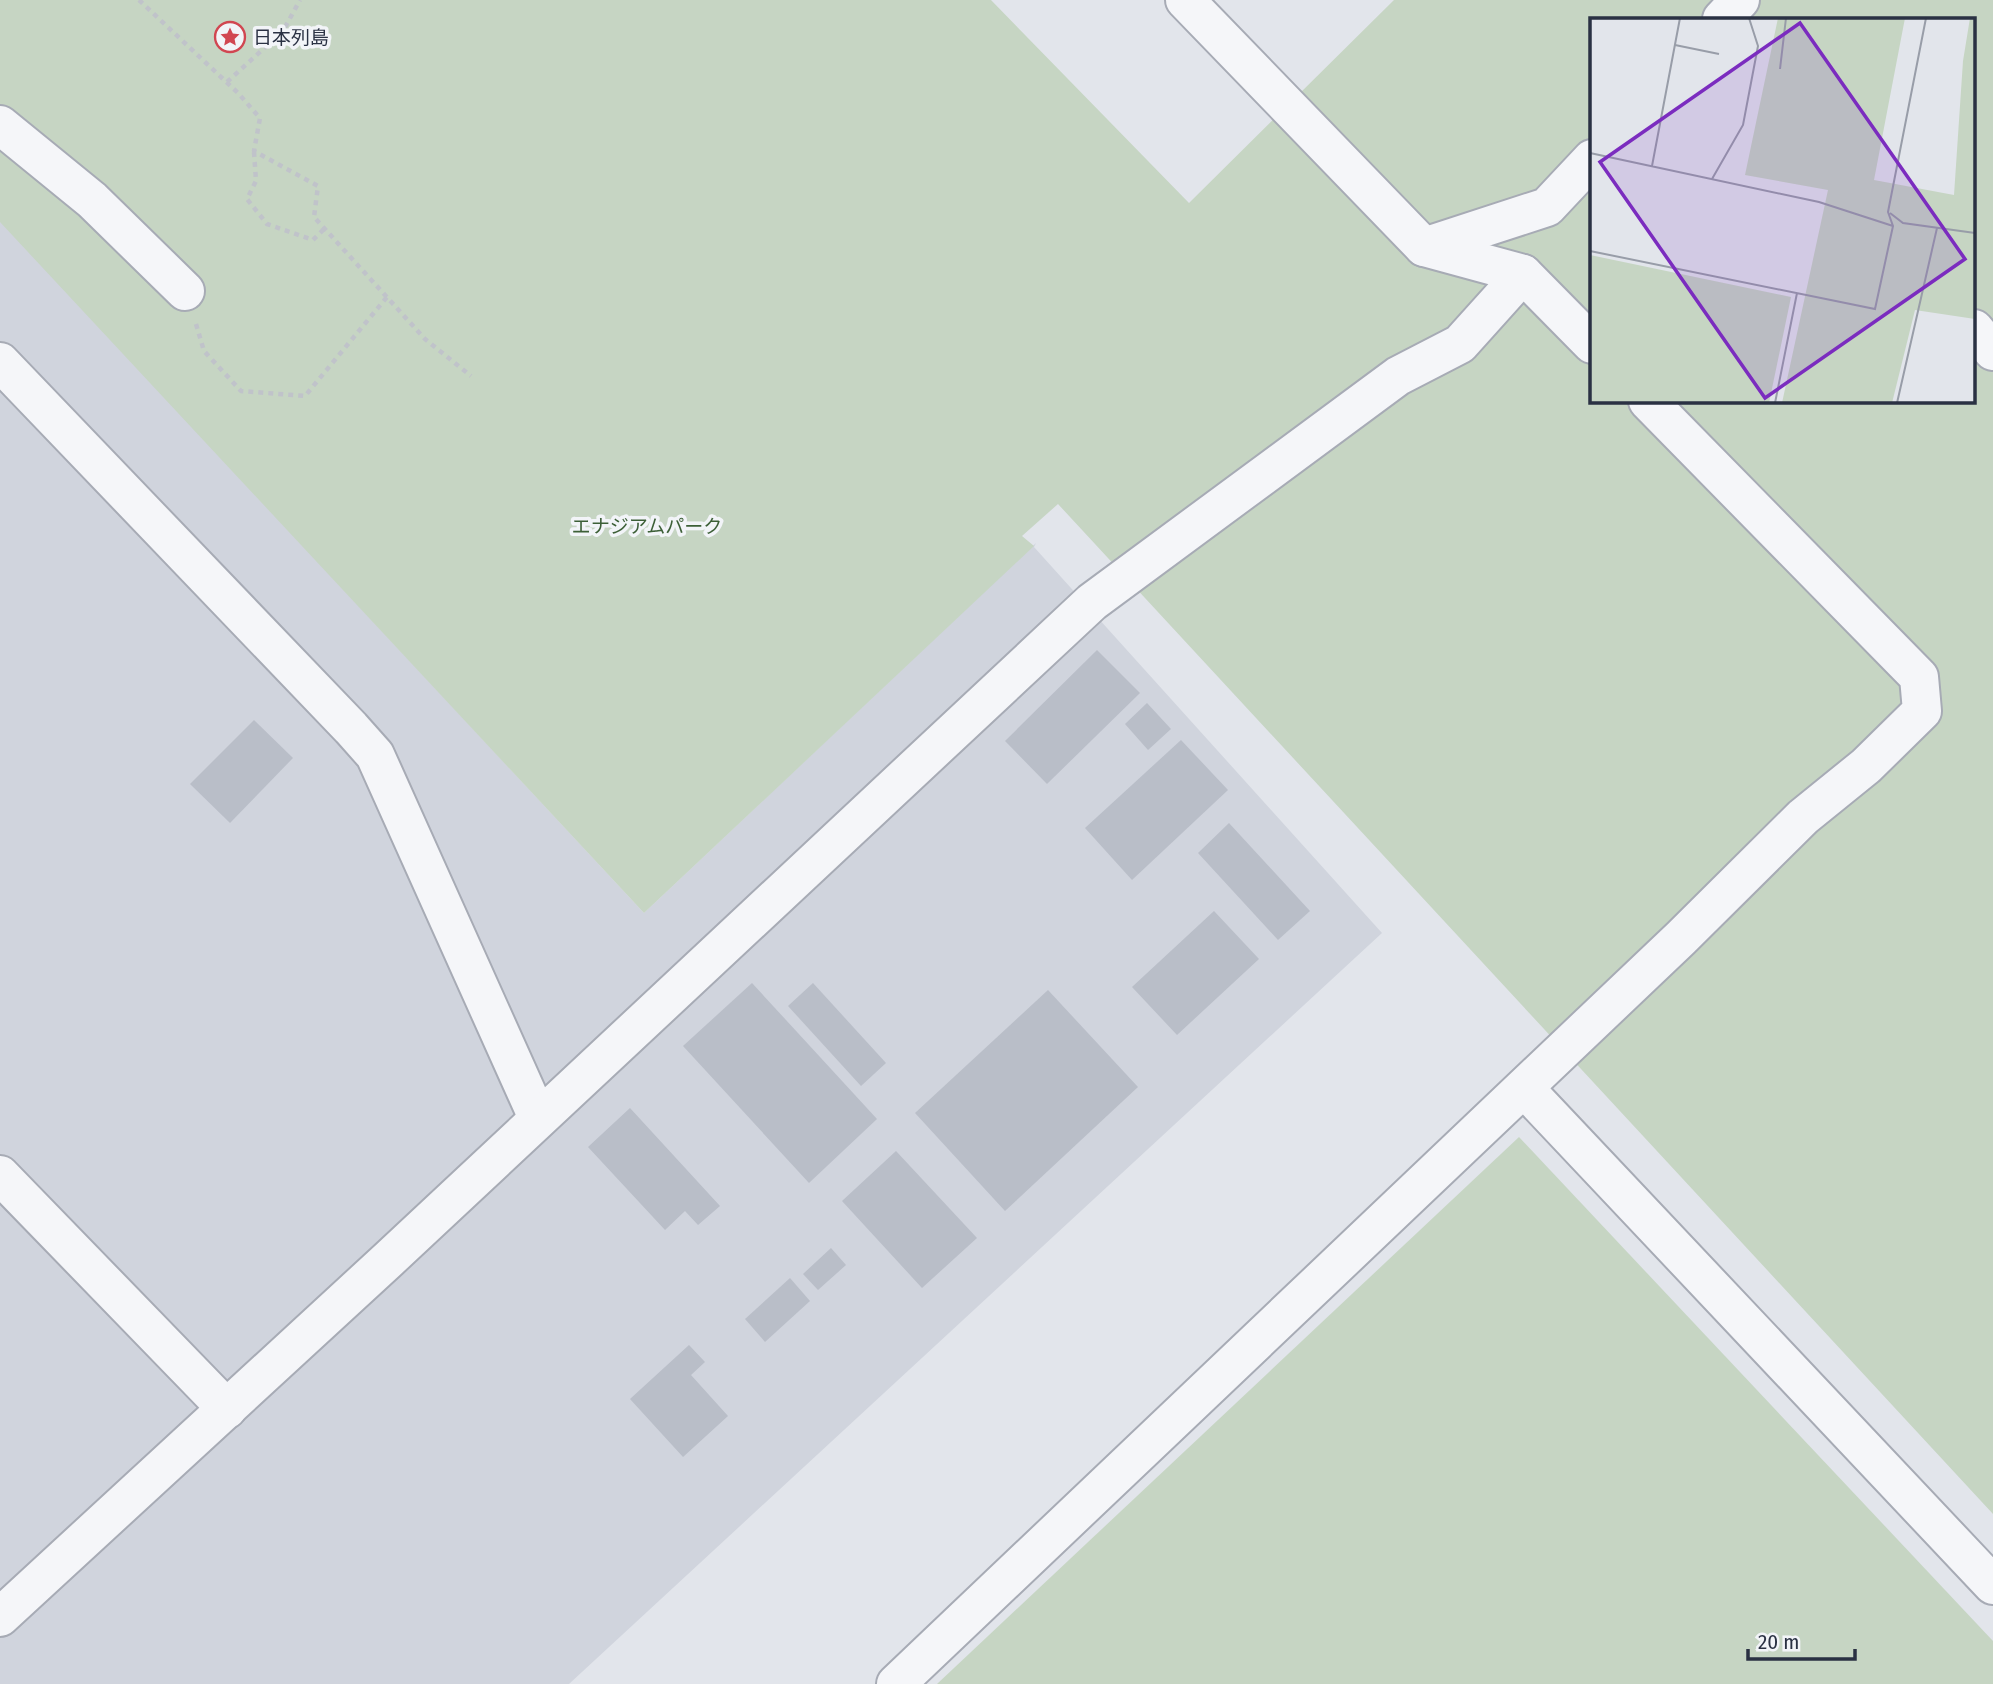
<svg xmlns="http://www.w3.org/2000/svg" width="1993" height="1684" font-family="'Fira Sans Condensed','Noto Sans JP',sans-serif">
<rect width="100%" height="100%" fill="#e2e5eb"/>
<polygon fill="#d0d4dd" points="0,220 644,913 1036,543 1034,547 1382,933 569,1684 0,1684"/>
<g fill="#c6d5c3" fill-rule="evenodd">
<path d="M0 0H991L1189 203 1394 0H1993V1514L1058 504 1022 536 1034 546 644 913 0 222ZM1592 19H1974V401H1592Z"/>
<polygon points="1519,1137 1993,1641 1993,1684 937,1684"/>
</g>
<g fill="#b9bec8">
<polygon points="1097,650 1140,693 1047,784 1005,741"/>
<polygon points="1147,703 1171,729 1148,750 1125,724"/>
<polygon points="254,720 293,758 230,823 190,784"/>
<polygon points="1181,740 1228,790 1132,880 1085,828"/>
<polygon points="1229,823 1310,911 1278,940 1198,853"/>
<polygon points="1214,911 1259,959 1177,1035 1132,987"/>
<polygon points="752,983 877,1119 809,1183 683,1046"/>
<polygon points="813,983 886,1063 861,1086 788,1006"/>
<polygon points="1048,990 1138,1087 1005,1211 915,1113"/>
<polygon points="630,1108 720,1206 698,1225 685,1211 665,1230 588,1147"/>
<polygon points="896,1151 977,1238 922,1288 842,1201"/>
<polygon points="831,1248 846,1265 818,1290 803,1274"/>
<polygon points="790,1278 810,1301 765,1342 745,1319"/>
<polygon points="689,1345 705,1362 691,1375 728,1416 683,1457 630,1399"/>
</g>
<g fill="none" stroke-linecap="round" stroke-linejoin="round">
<g stroke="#a7abb5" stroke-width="42">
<g id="minor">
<polyline points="1185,0 1424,247 1523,274 1592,344"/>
<polyline points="1722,19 1740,0"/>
<polyline points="0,125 92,200 185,291"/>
<polyline points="1424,247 1547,207 1592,159"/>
<polyline points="1974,329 1993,351"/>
<polyline points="0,362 351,728 375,755 538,1118"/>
<polyline points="1524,1088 1993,1585"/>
<polyline points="0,1175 227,1409"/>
<polyline points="0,1617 389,1259 1092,602 1398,376 1460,344 1523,274"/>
<polyline points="896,1684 1681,938 1803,817 1866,766 1922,711 1919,677 1648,401"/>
</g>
</g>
<g stroke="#c0c3ca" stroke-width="4.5" stroke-dasharray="5 5" stroke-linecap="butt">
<polyline points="139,0 238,93 260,118 254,151 318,186 314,217 425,339 471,376"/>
<polyline points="227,82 283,31 300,0"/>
<polyline points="254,152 256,181 247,199 267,224 313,240 325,228"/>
<polyline points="196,324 204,351 241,391 305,396 387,297"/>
</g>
<use href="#minor" stroke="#f5f6f9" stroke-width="38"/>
</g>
<defs>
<g id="sight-ring" transform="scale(1.575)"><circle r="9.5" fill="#f2f4f8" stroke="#d14651" stroke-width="1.5"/><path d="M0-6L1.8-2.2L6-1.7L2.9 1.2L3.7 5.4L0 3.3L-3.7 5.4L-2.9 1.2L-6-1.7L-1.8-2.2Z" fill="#d14651"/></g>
</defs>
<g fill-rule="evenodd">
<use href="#sight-ring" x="230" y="37"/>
</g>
<g text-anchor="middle" stroke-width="7" stroke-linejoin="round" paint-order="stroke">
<g font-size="19" fill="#2a3143" stroke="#f2f4f8" text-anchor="start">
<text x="253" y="44">日本列島</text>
</g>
<g font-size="19" fill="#3c5f37" stroke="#f2f4f8">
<text x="647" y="533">エナジアムパーク</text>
</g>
</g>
<g transform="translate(1590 18)">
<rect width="385" height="385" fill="#e2e5eb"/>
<path d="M188 0H315L284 162 364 177 373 43 380 0H385V301L325 292 302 385H192L238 172 155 157ZM0 237 201 279 179 385H0Z" fill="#c6d5c3"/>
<path fill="none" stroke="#989da8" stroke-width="2" d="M85 27 129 36M190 51 196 0M0 135 229 184 303 208M62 148 90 0M122 161 153 107 168 28 159 0M300 195 313 205 385 215M0 233 285 291 303 208 298 194 336 0M185 385 207 275M307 385 347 210"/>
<path fill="#7b2cbf" fill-opacity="0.15" stroke="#7b2cbf" stroke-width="3.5" d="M210 5 375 241 175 380 10 144Z"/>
<rect width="385" height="385" fill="none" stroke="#2a3143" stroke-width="3.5"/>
</g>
<path d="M1748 1649v10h107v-10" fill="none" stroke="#2a3143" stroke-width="3.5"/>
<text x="1758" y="1649" font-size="21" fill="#2a3143" stroke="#f2f4f8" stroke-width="5" paint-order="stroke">20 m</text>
</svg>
